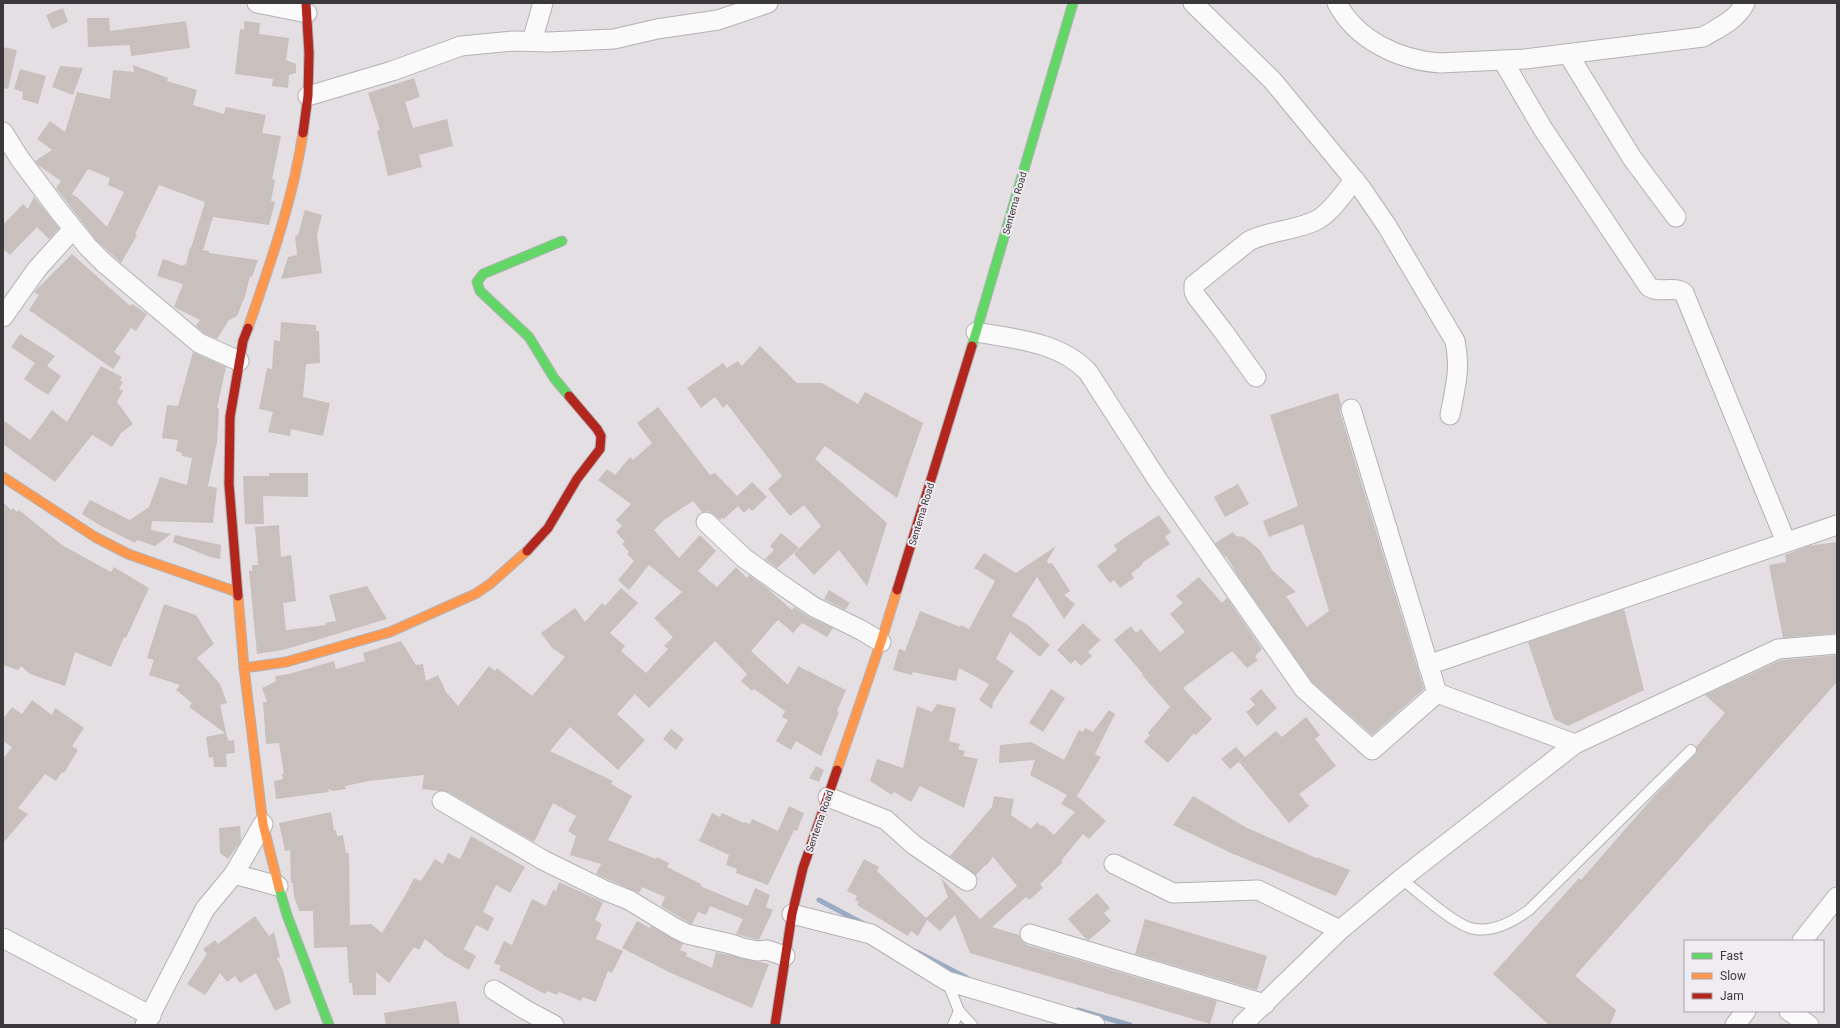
<svg xmlns="http://www.w3.org/2000/svg" width="1840" height="1028" font-family="Roboto,sans-serif">
<rect width="100%" height="100%" fill="#e3dfe3"/>
<g fill="none" stroke-linecap="round" stroke-linejoin="round">
<g stroke="#9aacc4" stroke-width="5">
<polyline points="819,900 864,924"/>
<polyline points="917,952 967,978"/>
<polyline points="1078,1010 1130,1025"/>
</g>
</g>
<g fill="#c8c0bc" fill-rule="evenodd">
<polygon points="63,8 68,22 52,29 46,15"/>
<polygon points="87,18 109,18 110,31 186,21 190,48 131,56 130,45 88,47"/>
<polygon points="244,21 260,23 259,34 289,38 286,60 296,64 296,73 289,75 288,88 272,86 273,79 235,74 240,29 244,30"/>
<polygon points="3,47 17,50 8,89 3,88"/>
<path d="M133 65 168 78 167 81 197 90 193 105 224 114 226 107 266 115 262 133 281 136 272 179 275 180 271 201 275 202 269 225 213 217 203 250 209 251V253L258 260 252 277 250 276 245 296 237 316 229 320 217 339 205 334 196 326 200 320 174 307 183 284 157 276 163 259 183 266 184 264 186 265 190 247 191 248 205 202 159 185 135 234 137 235 121 263 96 240 56 188 61 181 38 165 35 161 52 150 37 139 50 121 65 132 77 92 110 99 113 70 134 72ZM88 169 110 178 108 185 124 192 107 227 78 198 72 194Z"/>
<polygon points="60,66 83,68 73,95 52,87"/>
<polygon points="20,69 46,76 38,104 22,99 23,92 14,89"/>
<polygon points="414,78 420,97 405,102 413,128 447,119 453,146 419,155 422,167 388,176 377,131 380,130 368,93"/>
<polygon points="34,197 59,228 49,239 37,227 10,255 3,249 3,225 23,204 28,209"/>
<polygon points="305,210 322,215 317,235 322,273 281,279 288,257 297,255 295,236 298,235"/>
<polygon points="72,254 130,306 132,304 147,314 136,331 131,328 114,352 121,357 113,369 29,310 39,295 34,292"/>
<polygon points="281,322 316,325 316,331 319,331 320,363 306,364 303,397 330,403 323,436 291,429 290,436 268,432 273,412 259,409 267,368 272,369 274,340 280,341"/>
<polygon points="20,334 55,356 47,366 61,376 48,395 24,379 35,363 11,347"/>
<polygon points="760,346 797,383 822,383 858,404 865,392 923,423 897,498 825,446 815,459 887,523 867,586 839,550 814,575 794,554 821,526 804,505 790,516 768,489 782,476 727,404 723,408 715,397 701,408 687,388 723,363 727,368 738,361 742,366"/>
<polygon points="193,352 226,367 217,408 219,408 217,442 208,486 217,488 213,523 152,521 151,530 171,534 155,546 137,540 135,543 101,526 82,514 90,500 130,520 149,507 160,477 187,485 192,458 182,456 182,453 176,451 178,440 162,438 167,405 178,406"/>
<polygon points="101,366 122,377 120,381 123,382 119,389 123,391 117,402 133,424 121,433 112,447 92,435 55,482 3,444 3,420 30,440 52,410 67,422"/>
<polygon points="1338,393 1341,404 1340,412 1424,689 1372,735 1312,682 1240,579 1226,556 1225,557 1215,543 1233,532 1236,536 1244,537 1260,550 1272,570 1296,592 1286,596 1307,627 1329,611 1303,524 1269,537 1263,521 1298,506 1270,415"/>
<polygon points="658,407 710,475 715,473 737,496 752,482 767,497 752,511 749,508 744,513 738,506 724,519 722,518 720,520 709,511 702,512 693,501 664,520 654,530 679,558 700,535 716,551 698,571 717,587 736,567 747,578 749,575 768,589 792,610 794,607 809,617 833,628 827,637 802,623 793,633 778,620 751,651 788,685 798,666 846,690 837,711 839,712 821,756 796,741 791,750 776,741 788,720 782,717 785,711 754,689 752,691 741,681 747,674 715,641 649,708 635,694 617,714 645,740 618,770 570,727 550,751 613,781 611,784 632,796 608,840 656,859 657,857 669,863 667,867 701,884 700,886 748,906 755,888 770,895 766,907 773,910 759,940 736,934 743,919 710,906 706,915 698,912 692,924 691,924 661,906 665,897 642,887 639,893 596,874 601,864 570,855 576,836 568,831 576,816 553,803 534,842 448,792 422,789 424,775 369,781 345,786 346,789 332,791 328,789 329,792 276,799 274,781 283,779 282,774 284,774 279,743 266,744 263,702 267,702 262,688 276,681 275,676 289,674 334,661 336,669 365,661 363,653 401,641 416,665 423,664 426,681 438,675 446,692 458,706 489,666 495,671 497,668 532,696 565,657 552,648 541,633 575,608 585,622 602,603 605,606 621,588 638,603 610,633 625,646 621,651 646,673 668,649 664,646 673,637 654,618 682,592 649,565 629,590 618,580 634,561 627,554 629,552 622,544 625,542 616,532 622,526 616,520 631,504 598,480 607,469 615,475 630,457 633,460 652,443 637,423"/>
<polygon points="269,473 308,473 308,497 263,496 264,524 245,524 243,476 269,476"/>
<polygon points="1238,484 1249,504 1225,517 1214,497"/>
<polygon points="3,502 11,510 13,508 17,512 19,510 62,545 111,572 114,567 149,588 126,638 124,637 111,667 75,652 65,686 30,674 21,666 18,670 3,665"/>
<polygon points="1159,515 1171,532 1165,537 1170,544 1142,563 1143,564 1131,574 1134,578 1120,588 1114,580 1110,583 1097,566 1117,550 1114,545"/>
<polygon points="279,525 281,557 291,555 296,601 283,603 286,630 326,625 325,623 336,621 329,595 367,586 387,619 283,650 257,654 249,571 252,571 252,565 258,565 255,527"/>
<polygon points="781,533 799,548 777,568 765,559 774,550 770,546"/>
<polygon points="175,535 221,545 220,559 210,557 173,542"/>
<polygon points="1837,542 1837,633 1783,638 1769,565 1786,562 1785,555 1808,546"/>
<polygon points="1056,546 1047,561 1049,564 1052,563 1070,591 1064,595 1075,604 1064,619 1037,577 1012,616 1028,625 1050,645 1040,657 1010,632 996,659 1014,671 993,702 992,709 979,700 989,684 959,668 956,681 913,672 912,675 893,670 899,649 905,651 920,611 960,627 961,625 969,629 995,581 974,568 984,553 1016,573"/>
<polygon points="1199,577 1222,603 1227,598 1264,652 1262,649 1255,656 1258,660 1247,668 1232,651 1183,688 1212,719 1196,735 1194,733 1168,763 1144,742 1150,735 1148,733 1170,707 1142,675 1143,674 1114,640 1131,626 1136,633 1141,629 1160,652 1185,632 1170,614 1183,603 1176,596"/>
<polygon points="829,590 850,603 845,610 824,599"/>
<polygon points="164,604 196,615 214,644 197,658 220,684 227,703 220,705 227,737 229,741 234,740 235,753 226,754 227,767 214,767 213,757 209,758 206,737 225,733 189,707 192,703 176,690 180,685 149,675 154,660 147,658"/>
<polygon points="1624,609 1644,690 1568,726 1554,719 1528,642"/>
<polygon points="1083,623 1100,640 1088,652 1092,656 1081,666 1075,660 1071,664 1057,650"/>
<polygon points="1837,655 1837,682 1575,976 1616,1010 1610,1025 1549,1025 1493,974 1579,878 1581,880 1655,795 1696,754 1696,747 1725,713 1705,695 1781,660"/>
<polygon points="1051,689 1065,698 1043,732 1029,723"/>
<polygon points="1261,689 1277,708 1257,726 1246,712 1255,705 1250,699"/>
<polygon points="32,700 52,715 55,708 84,728 72,746 78,750 64,773 62,772 56,781 45,774 18,808 28,814 3,843 3,759 12,747 3,741 3,719 12,707 22,714"/>
<polygon points="937,704 956,708 949,741 960,744 958,749 965,751 963,756 978,759 964,808 920,786 911,802 894,792 892,795 870,781 877,759 903,768 917,706 932,712"/>
<polygon points="1109,710 1115,714 1095,754 1101,757 1077,796 1106,821 1089,839 1083,834 1061,861 1063,862 1040,884 1043,888 1029,900 1026,897 992,927 1019,935 1022,941 1027,945 1217,1001 1210,1024 970,953 955,915 940,931 927,920 918,936 911,931 908,936 857,905 859,902 855,900 857,896 847,891 864,859 879,867 877,871 926,918 948,897 941,878 980,919 1017,886 993,857 986,866 985,865 976,875 950,856 992,807 994,796 1014,799 1011,815 1031,829 1037,822 1041,826 1043,825 1054,835 1075,812 1061,804 1067,795 1030,775 1035,760 999,763 1000,745 1031,742 1064,760 1079,730 1083,732 1085,728 1093,732"/>
<polygon points="1306,717 1320,735 1315,739 1336,766 1299,794 1309,806 1289,823 1239,762 1276,731 1282,737"/>
<polygon points="671,729 684,739 676,750 663,739"/>
<polygon points="1236,747 1245,757 1230,769 1221,759"/>
<polygon points="816,766 824,770 819,782 809,778"/>
<polygon points="1193,796 1247,828 1319,859 1316,857 1350,870 1336,896 1231,853 1173,825"/>
<polygon points="789,806 804,813 797,831 794,830 768,885 736,873 737,869 726,865 729,855 697,840 700,839 712,813 720,817 722,813 744,823 745,822 750,824 752,819 778,831"/>
<polygon points="331,812 334,830 336,830 337,836 343,835 346,853 349,853 350,925 371,924 382,933 406,894 414,878 421,881 435,859 443,864 448,853 460,859 471,836 525,867 510,893 496,885 483,912 494,918 488,931 476,925 464,949 476,956 469,970 445,956 425,939 419,950 414,947 389,983 376,972 376,995 353,995 352,983 349,983 347,947 314,948 313,911 299,911 294,896 293,883 291,883 290,850 285,851 279,823"/>
<polygon points="240,826 241,841 228,859 220,853 219,828"/>
<polygon points="559,882 603,902 595,920 602,924 596,939 623,951 612,973 608,971 596,1002 583,997 581,1001 559,992 557,995 547,991 545,994 499,970 501,966 494,963 504,941 512,945 532,899 546,906 553,890 556,891"/>
<polygon points="1097,893 1110,908 1104,913 1111,921 1089,940 1086,939 1068,919"/>
<polygon points="255,916 269,936 274,932 280,957 277,958 283,970 291,1003 275,1011 256,973 240,983 235,976 227,982 220,973 205,995 187,984 207,954 203,949 215,940 218,944"/>
<polygon points="1145,919 1267,956 1257,990 1135,954"/>
<polygon points="637,921 650,928 651,926 683,944 680,950 687,953 686,956 712,968 716,952 769,964 752,1008 671,973 622,948"/>
<polygon points="456,1001 460,1025 386,1025 384,1013"/>
</g>
<g fill="none" stroke-linecap="round" stroke-linejoin="round">
<g stroke="#b4b1b5" stroke-width="12">
<g id="lane">
<path d="M1401 879C1418 891 1456 927 1475 929 1494 932 1514 921 1529 910L1691 750"/>
<polyline points="947,981 959,1011 953,1025"/>
<polyline points="959,1011 972,1025"/>
</g>
</g>
<g stroke="#b4b1b5" stroke-width="21">
<g id="street">
<polyline points="257,3 307,13"/>
<path d="M1193 3 1273 81 1361 188 1387 226 1455 341C1461 368 1455 389 1450 415"/>
<path d="M1337 3C1356 40 1399 60 1440 63L1525 59 1703 37C1718 28 1737 20 1745 3"/>
<polyline points="532,41 543,3"/>
<polyline points="1568,54 1632,158 1676,217"/>
<path d="M1503 61 1543 129 1649 287C1660 294 1674 285 1684 293L1786 542"/>
<polyline points="308,96 392,71 461,46 513,41 548,42 614,39 657,29 718,20 768,3"/>
<polyline points="3,132 20,159 59,211 88,247 104,263 199,343 239,361"/>
<polyline points="3,317 37,269 73,229"/>
<path d="M976 332C1015 339 1060 342 1088 372L1157 479 1304 689 1372 750 1437 693"/>
<path d="M1256 377 1223 331 1196 296 1194 291V285L1249 241C1270 230 1296 231 1317 220 1332 212 1343 193 1355 180"/>
<polyline points="1351,409 1437,693"/>
<polyline points="706,522 744,558 779,583 814,607 861,630 881,642"/>
<polyline points="1428,665 1837,525"/>
<polyline points="1437,693 1575,744"/>
<polyline points="828,797 886,820 914,845 967,881"/>
<polyline points="442,801 543,860 604,890 629,900 675,928 687,934 731,944 743,948 757,951 767,950 785,956"/>
<polyline points="1114,864 1173,893 1258,890 1340,930"/>
<polyline points="234,874 278,886"/>
<polyline points="792,914 871,934 947,981 1095,1025"/>
<polyline points="1030,934 1265,1004"/>
<polyline points="3,938 151,1016"/>
<polyline points="1802,941 1837,897"/>
<polyline points="494,990 526,1010 554,1025"/>
<polyline points="1789,1011 1809,1025"/>
<polyline points="145,1025 205,909 234,874 263,824"/>
<polyline points="1242,1025 1340,930 1401,879 1575,744 1778,649 1837,644"/>
<polyline points="1735,1025 1746,1011"/>
</g>
</g>
<g stroke="#b4b1b5" stroke-width="11">
<g id="fast">
<polyline points="562,241 483,274 477,282 480,291 529,337 554,378 569,396"/>
<polyline points="972,346 1073,3"/>
<polyline points="279,888 287,915 329,1025"/>
</g>
</g>
<g stroke="#b4b1b5" stroke-width="11">
<g id="slow">
<path d="M248 328C270 264 293 200 303 133"/>
<polyline points="3,477 95,537 128,554 237,592"/>
<polyline points="238,596 244,668 263,824 279,888"/>
<polyline points="244,668 286,662 390,632 475,594 490,584 527,551"/>
<polyline points="837,770 881,642 897,590"/>
</g>
</g>
<g stroke="#b4b1b5" stroke-width="11">
<g id="jam">
<polyline points="303,133 308,96 309,53 306,3"/>
<polyline points="527,551 548,528 577,479 600,449 601,436 597,429 569,396"/>
<polyline points="897,590 972,346"/>
<polyline points="238,596 229,484 230,417 243,341 248,328"/>
<polyline points="775,1025 792,914 803,868 837,770"/>
</g>
</g>
<use href="#lane" stroke="#fbfafb" stroke-width="10"/>
<use href="#street" stroke="#fbfafb" stroke-width="19"/>
<use href="#fast" stroke="#63d668" stroke-width="9"/>
<use href="#slow" stroke="#ff974d" stroke-width="9"/>
<use href="#jam" stroke="#b3261e" stroke-width="9"/>
</g>
<g text-anchor="middle" stroke-width="4" stroke-linejoin="round" paint-order="stroke">
<g font-size="10" fill="#3a383b" stroke="#f1ebf2">
<text transform="translate(1014 203) rotate(-74)" y="4">Sentema Road</text>
<text transform="translate(921 514) rotate(-73)" y="4">Sentema Road</text>
<text transform="translate(819 821) rotate(-71)" y="4">Sentema Road</text>
</g>
</g>
<rect width="1840" height="1028" fill="none" stroke="#3a383b" stroke-width="8"/>
<rect x="1684" y="940" width="140" height="72" fill="#f1ebf2" stroke="#a8a3a9"/>
<rect x="1692" y="953" width="20" height="6" fill="#63d668" stroke="#a8a3a9"/>
<text x="1720" y="960" font-size="12" fill="#3a383b">Fast</text>
<rect x="1692" y="973" width="20" height="6" fill="#ff974d" stroke="#a8a3a9"/>
<text x="1720" y="980" font-size="12" fill="#3a383b">Slow</text>
<rect x="1692" y="993" width="20" height="6" fill="#b3261e" stroke="#a8a3a9"/>
<text x="1720" y="1000" font-size="12" fill="#3a383b">Jam</text>
</svg>
